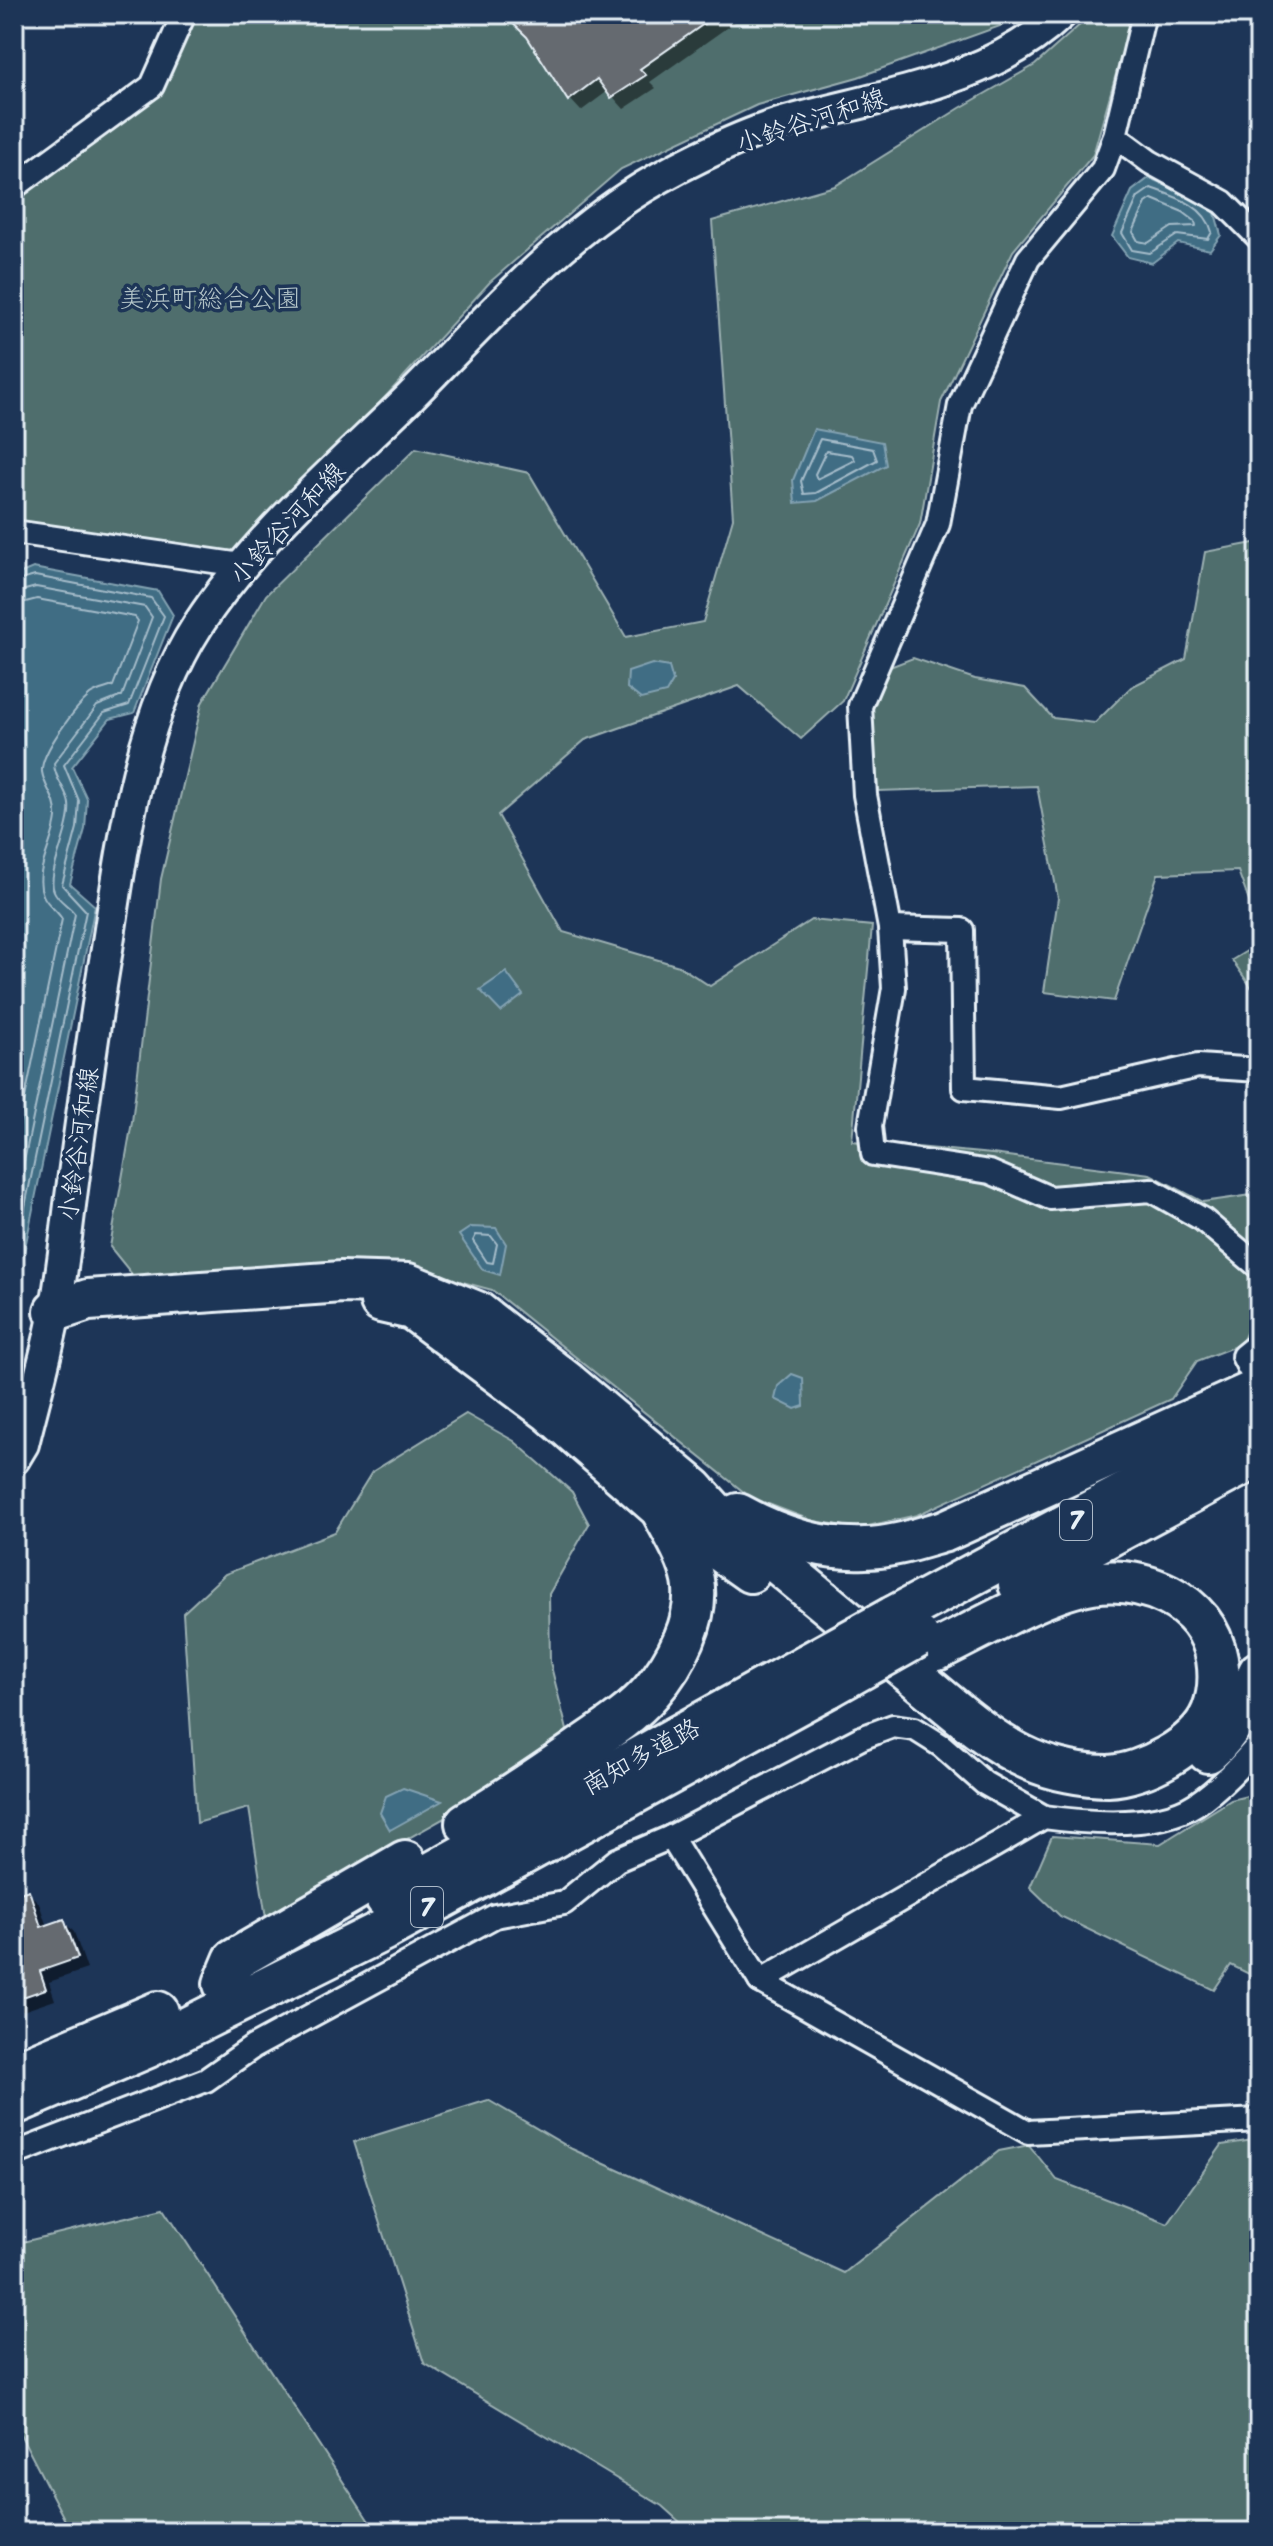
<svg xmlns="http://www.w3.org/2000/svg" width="1273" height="2546" font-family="Sriracha,'Klee One',sans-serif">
<rect width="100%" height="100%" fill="#1d3557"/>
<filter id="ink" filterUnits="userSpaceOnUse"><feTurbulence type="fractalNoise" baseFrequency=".0125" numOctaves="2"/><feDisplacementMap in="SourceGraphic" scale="16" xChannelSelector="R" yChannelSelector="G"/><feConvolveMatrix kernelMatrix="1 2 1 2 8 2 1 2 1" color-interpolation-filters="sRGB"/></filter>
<g filter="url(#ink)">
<g fill="#4f6e6d" stroke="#9cb0b2" stroke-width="2">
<polygon points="195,14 1014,14 1003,25 858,77 757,105 621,169 490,282 243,553 14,523 14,199 162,90"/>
<polygon points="1092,14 1133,14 1093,155 1013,251 941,402 920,524 843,701 801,739 739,686 585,740 498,815 563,932 679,966 710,986 811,920 872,926 852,1141 992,1154 1150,1174 1203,1202 1259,1194 1259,1305 1241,1344 1197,1361 1171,1399 917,1515 859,1528 813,1521 750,1497 492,1290 414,1269 135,1278 110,1247 132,1122 161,879 202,703 266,595 416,448 529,473 626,637 703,622 733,518 712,221 835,186 960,108 1035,65"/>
<polygon points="1259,542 1259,998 1232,960 1250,949 1254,915 1238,871 1158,874 1114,1001 1044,992 1058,898 1037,786 878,791 872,713 882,670 913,658 975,679 1025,688 1053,718 1095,723 1131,687 1186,659 1205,552"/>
<polygon points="466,1414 514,1441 572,1492 589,1524 549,1594 550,1662 567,1730 548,1760 266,1918 249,1808 197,1823 183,1613 225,1574 335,1532 372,1472"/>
<polygon points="1259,1793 1259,1979 1231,1965 1214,1990 1060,1916 1030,1887 1052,1836 1160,1844 1231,1800"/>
<polygon points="488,2100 572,2149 844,2273 999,2151 1029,2145 1057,2180 1167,2223 1222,2145 1259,2139 1259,2532 691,2532 662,2506 424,2363 354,2142"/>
<polygon points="164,2208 376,2532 71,2532 14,2422 14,2244"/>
</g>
<g fill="#406d84" stroke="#83a2b2" stroke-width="2">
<polygon points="1149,178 1192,196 1215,213 1221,235 1210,250 1178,243 1152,263 1128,257 1112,236 1132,191"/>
<polygon points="814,429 882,442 886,465 817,501 795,503 793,480"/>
<polygon points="33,568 158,591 173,615 134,713 110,719 72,767 87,799 85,829 70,884 95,906 18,1282 14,1282 14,576"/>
<polygon points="652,664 669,667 673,681 666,693 641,699 627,688 628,672"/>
<polygon points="506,972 523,995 501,1012 480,990"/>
<polygon points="471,1227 496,1228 506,1244 500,1275 483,1270 459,1235"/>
<polygon points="792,1374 803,1378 804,1406 795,1409 775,1399 778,1386"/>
<polygon points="403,1788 442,1801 390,1830 380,1813 386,1796"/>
</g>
<g fill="#0007">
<polygon points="505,14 746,14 650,82 656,88 624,109 608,91 581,111 570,99 529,37"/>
<polygon points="14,1890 20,1895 28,1892 39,1903 47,1927 63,1921 74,1932 87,1969 49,1982 55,2000 14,2014"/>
</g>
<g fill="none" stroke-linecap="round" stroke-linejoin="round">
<g stroke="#a5bcca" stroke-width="2">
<path d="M1151 188C1176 197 1205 205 1212 232L1208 239 1177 235 1150 253 1132 250 1122 233 1138 197Z"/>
<polygon points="1152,199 1183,212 1195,221 1196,226 1172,227 1148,243 1138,241 1133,232 1146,203"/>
<polygon points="820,439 873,449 877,460 816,493 804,494 801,481"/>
<polygon points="826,451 852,455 855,460 817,479 815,474"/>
<polyline points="14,582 35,576 151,598 164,616 129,705 104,713 64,765 79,801 77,828 62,885 86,911 14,1260"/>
<path d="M14 593 36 587 145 607 152 617 122 696 97 706 54 763C54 779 67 789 69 804 72 828 46 874 54 891 58 901 70 906 75 914L14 1210"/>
<path d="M14 605 37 599 135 617 138 621 113 686C105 689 97 690 90 695 76 707 40 753 42 772 45 790 57 797 56 818 54 842 33 872 43 895 47 905 57 910 62 919L14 1151"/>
<polygon points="476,1235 491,1236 497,1244 493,1263 487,1262 473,1241"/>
</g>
</g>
<g fill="#656a70" stroke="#e8f1f8" stroke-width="2">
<polygon points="503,14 718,14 640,69 646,75 611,98 597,79 568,101 527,37"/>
<polygon points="29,1890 41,1927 64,1919 78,1958 40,1971 46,1989 14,2000 14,1895"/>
</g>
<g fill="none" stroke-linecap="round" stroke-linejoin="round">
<g stroke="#e8f1f8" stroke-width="28">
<g id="minor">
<polyline points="1144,14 1115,136 1103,169 1028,259 960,405 938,524 860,706 865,795 890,928 894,988 870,1126 873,1154 990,1172 1050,1198 1151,1190 1202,1219 1259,1267"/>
<polyline points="1115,136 1150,162 1223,202 1259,238"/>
<polyline points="14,187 152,86 184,14"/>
<polyline points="14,532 241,565"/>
<polyline points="890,928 962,930 964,1088 1061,1097 1198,1066 1259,1070"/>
<polyline points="1259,1343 1243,1356 1249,1368 1259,1363"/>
<polyline points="671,1837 861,1738 893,1726 915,1729 942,1746 984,1783 1044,1817"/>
<path d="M760 1981 1044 1817C1087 1823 1158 1829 1196 1804 1221 1787 1240 1766 1259 1744"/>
<polyline points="14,2154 206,2080 253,2047 495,1916 564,1903 617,1860 671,1837 760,1981 1028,2132 1259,2120"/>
</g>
</g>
<g stroke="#e8f1f8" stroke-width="36">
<path id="secondary" d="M14 1459 23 1444C34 1400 46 1357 55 1312 62 1275 66 1236 71 1197 82 1114 93 1031 107 949 123 844 139 716 198 625 254 539 335 470 408 399 478 329 546 251 628 197 667 171 732 139 776 125 872 96 986 86 1061 14"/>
</g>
<g stroke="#e8f1f8" stroke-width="46">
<g id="motorway">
<polyline points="381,1302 412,1309 549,1411 661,1509 750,1572"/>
<path d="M55 1311 88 1300 342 1282 408 1284 477 1312 568 1383 693 1488 713 1510C780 1566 847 1621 914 1676 948 1704 990 1743 1031 1760 1053 1770 1084 1776 1108 1776 1143 1775 1198 1746 1212 1712 1219 1694 1220 1678 1217 1659 1212 1630 1194 1608 1168 1595 1144 1583 1118 1579 1092 1583 1046 1590 981 1629 937 1650"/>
<path d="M738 1514C776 1535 821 1550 865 1548 892 1548 920 1538 945 1531L1259 1389"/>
<polyline points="1019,1584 1259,1456"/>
<polyline points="893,1617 1259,1422"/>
<path d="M1208 1752C1233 1730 1245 1702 1259 1672"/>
<path d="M466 1823C505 1800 542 1775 579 1749 604 1732 631 1715 651 1692 676 1663 700 1618 693 1580 688 1556 674 1534 663 1513"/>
<polyline points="386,1898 808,1664"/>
<polyline points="224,1984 234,1960 405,1861"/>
<polyline points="14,2073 158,2012"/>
<polyline points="14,2104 148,2047 384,1930 829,1687"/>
</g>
</g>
<use href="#minor" stroke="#1d3557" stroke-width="22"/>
<use href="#secondary" stroke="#1d3557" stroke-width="30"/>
<use href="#motorway" stroke="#1d3557" stroke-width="40"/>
<g stroke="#e8f1f8" stroke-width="46" stroke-linecap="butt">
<g id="motorway-bridge">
<polyline points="808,1664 893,1617"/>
<polyline points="829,1687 918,1637"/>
</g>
</g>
<use href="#motorway-bridge" stroke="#1d3557" stroke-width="40"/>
</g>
</g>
<g text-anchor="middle" stroke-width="7" stroke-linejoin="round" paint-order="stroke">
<g fill="#1d3557" stroke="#abb9c8" stroke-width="2">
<rect x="1060" y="1500" width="32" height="40" rx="6"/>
<rect x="411" y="1887" width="32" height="40" rx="6"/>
</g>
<g font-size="24" font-weight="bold" fill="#e8f1f8">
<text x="1076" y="1528">7</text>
<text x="427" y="1915">7</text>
</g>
<g font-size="26" fill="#e8f1f8" stroke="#1d3557">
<text transform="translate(811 120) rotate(-18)" y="9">小鈴谷河和線</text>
<text transform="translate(287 523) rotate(-47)" y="9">小鈴谷河和線</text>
<text transform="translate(78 1144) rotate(-82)" y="9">小鈴谷河和線</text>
<text transform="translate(641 1756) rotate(-29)" y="9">南知多道路</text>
</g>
<g font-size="26" fill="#b2c3c7" stroke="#1d3557">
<text x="210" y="307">美浜町総合公園</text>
</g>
</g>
<rect width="1273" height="2546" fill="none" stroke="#1d3557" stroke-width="48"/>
<rect x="24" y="24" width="1225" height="2498" fill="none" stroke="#e8f1f8" stroke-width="3" filter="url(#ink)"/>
</svg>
